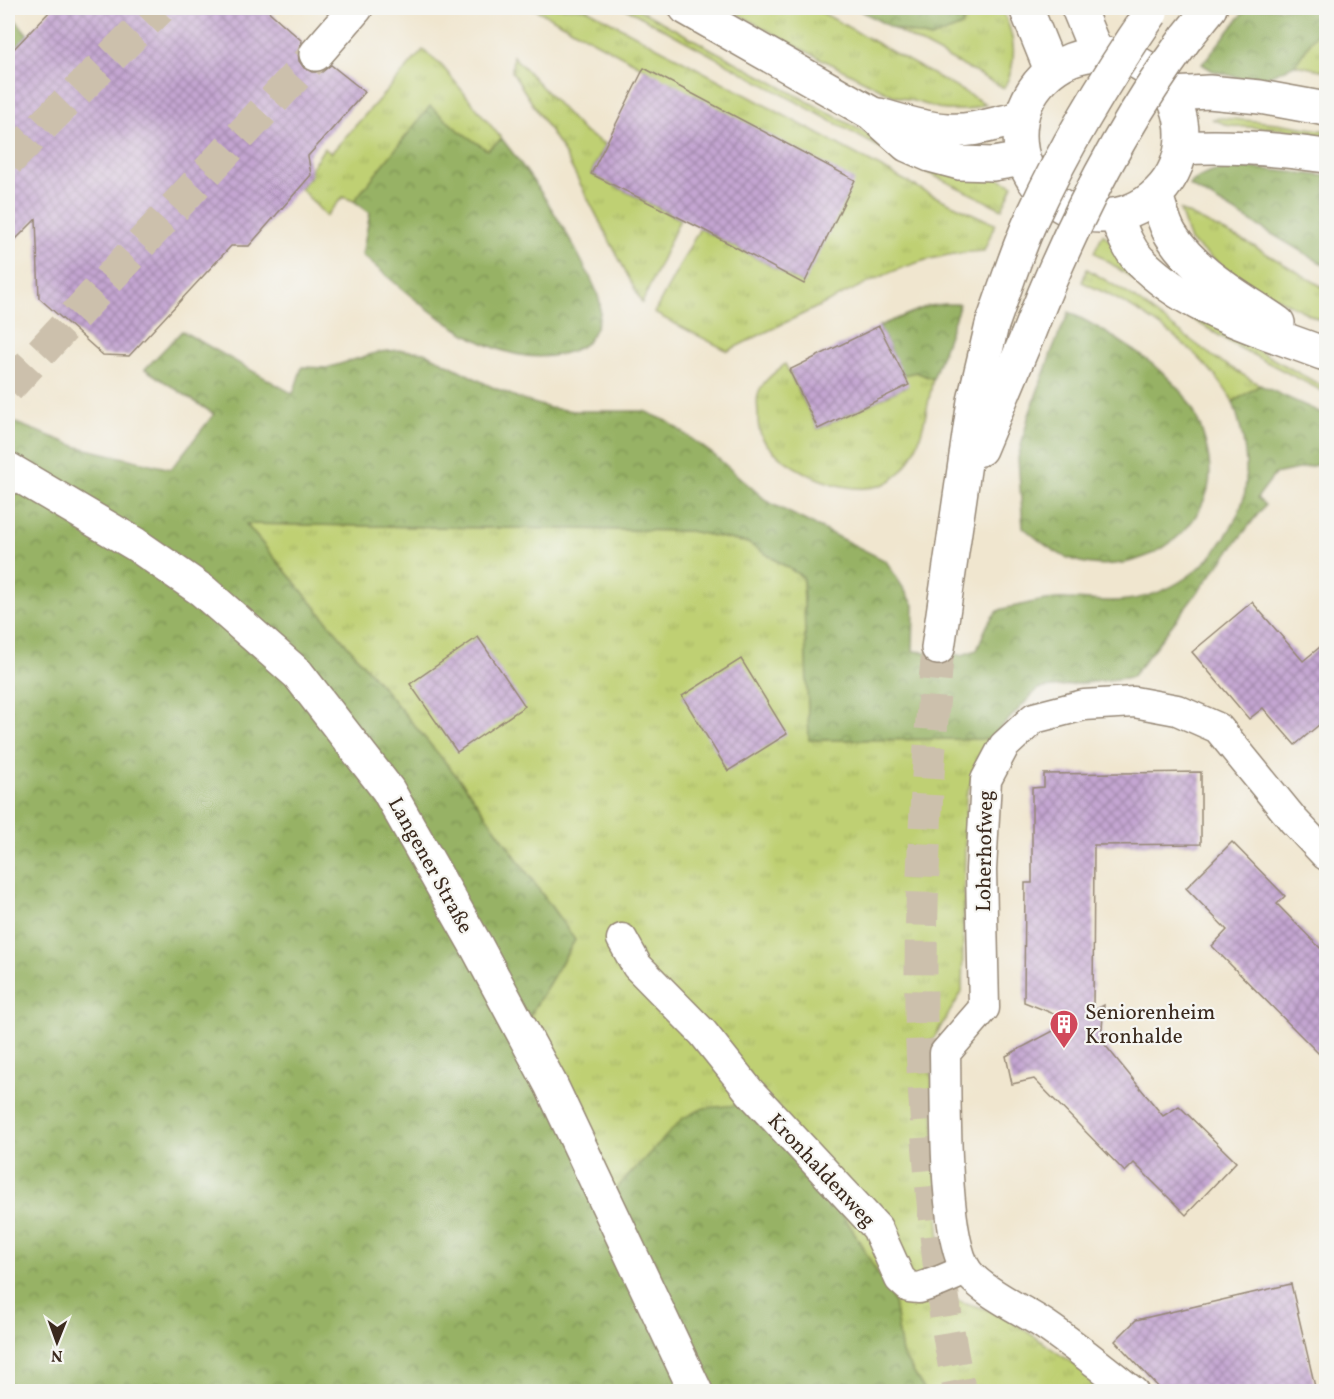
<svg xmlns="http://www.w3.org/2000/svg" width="1334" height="1399" font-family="Vollkorn,serif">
<defs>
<pattern id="grass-tufts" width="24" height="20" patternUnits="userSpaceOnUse" patternTransform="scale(1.5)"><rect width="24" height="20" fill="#bfd073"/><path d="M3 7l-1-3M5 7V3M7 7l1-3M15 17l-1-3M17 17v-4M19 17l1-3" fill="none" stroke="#a5b363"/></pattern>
<pattern id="forest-crowns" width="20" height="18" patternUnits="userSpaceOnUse" patternTransform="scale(1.5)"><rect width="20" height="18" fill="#97b265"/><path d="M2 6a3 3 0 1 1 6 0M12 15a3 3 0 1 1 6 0" fill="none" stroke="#7c9153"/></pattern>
<pattern id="building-cross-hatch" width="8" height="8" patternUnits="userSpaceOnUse" patternTransform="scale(1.5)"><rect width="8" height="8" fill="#c4a6d2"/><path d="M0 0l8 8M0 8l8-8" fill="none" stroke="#a087aa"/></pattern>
</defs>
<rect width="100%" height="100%" fill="#f6f6f2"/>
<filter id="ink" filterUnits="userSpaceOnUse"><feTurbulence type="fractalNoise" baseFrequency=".0167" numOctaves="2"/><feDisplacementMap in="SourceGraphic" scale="12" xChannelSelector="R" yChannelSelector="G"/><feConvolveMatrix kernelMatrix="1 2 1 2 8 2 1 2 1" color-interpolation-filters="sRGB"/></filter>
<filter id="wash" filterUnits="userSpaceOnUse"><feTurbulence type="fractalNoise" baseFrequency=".008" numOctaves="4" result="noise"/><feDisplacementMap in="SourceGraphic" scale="24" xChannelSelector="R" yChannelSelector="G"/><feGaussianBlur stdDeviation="1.35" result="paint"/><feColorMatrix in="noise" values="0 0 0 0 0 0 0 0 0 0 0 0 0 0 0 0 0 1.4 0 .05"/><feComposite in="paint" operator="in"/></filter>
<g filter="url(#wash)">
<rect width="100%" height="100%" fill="#f0e6cf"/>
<g fill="url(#grass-tufts)" stroke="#7d7d48" stroke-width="1.5">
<path d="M533 8H585L928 193 995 224 984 251C924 253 880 276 828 302 795 318 761 334 728 351L654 313 700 228 804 284 644 68Z"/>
<polygon points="625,8 636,8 910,157 998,178 1013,185 1002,209 906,162"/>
<polygon points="727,8 814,8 986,104 967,110 945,110 892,95 796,46"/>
<path d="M967 8H1001C1015 34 1019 61 1004 88L892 28 931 38 962 26Z"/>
<polygon points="1326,33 1326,71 1295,65 1316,34"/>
<polygon points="423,50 442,66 502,139 487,150 458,130 430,107 354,201 343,197 326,216 300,188 311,175 310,170 324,148 331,153"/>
<polygon points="513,56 584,132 605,144 591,174 680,219 642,303 563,151 512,72"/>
<polygon points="1221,118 1277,123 1326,131 1326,136 1282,129 1230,126 1212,119"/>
<polygon points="1180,210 1252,245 1326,289 1326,323 1238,278 1190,241"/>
<polygon points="1103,234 1163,291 1255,349 1326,388 1326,393 1236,346 1183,313 1094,252"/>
<path d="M1087 269 1130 295 1215 358 1260 385 1233 402C1203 348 1137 306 1082 282Z"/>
<path d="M785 364 818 429 907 386 903 375 916 372 933 379C926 411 922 457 893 479 860 505 784 471 763 439 758 431 758 422 758 413 757 403 756 394 762 386 767 377 777 371 785 364Z"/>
<polygon points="246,524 690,531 748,543 803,577 810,740 990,739 979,761 966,796 962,992 930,1044 940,1251 952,1299 1002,1314 1112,1391 925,1391 902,1354 894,1302 852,1229 610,1194 527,1020 575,940 465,786"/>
</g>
<g fill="url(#forest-crowns)" stroke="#696e42" stroke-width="1.5">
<polygon points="856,8 967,8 962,26 931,38 892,28"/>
<polygon points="1247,8 1326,8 1326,33 1316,34 1295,65 1266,77 1249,80 1213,71 1202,64"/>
<polygon points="8,11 28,35 8,55 8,70"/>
<path d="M430 106 458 130 487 150 502 139C532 177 557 214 580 258 587 272 597 287 600 303 602 317 593 341 580 347 505 386 416 300 362 255L370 213 354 201Z"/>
<path d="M1243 167 1326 176V266L1189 185C1202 172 1225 168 1243 167Z"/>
<polygon points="945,304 960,304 933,379 916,372 903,375 879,326 928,306"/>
<path d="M1069 312C1106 331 1162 364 1186 398 1201 421 1215 462 1208 489 1192 546 1128 577 1073 560 1055 554 1038 540 1023 527L1018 458 1028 418 1053 348Z"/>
<path d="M182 331 293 394 302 367 327 368 379 352 400 350 424 352 490 386 523 400 550 408 574 411H644L667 421 714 455 768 502 886 561 914 605 913 651 962 655 977 650C982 638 988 617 1000 610 1004 608 1012 607 1017 606 1033 602 1051 598 1067 599 1087 599 1107 603 1127 600 1151 597 1175 587 1194 572 1215 557 1241 517 1245 492 1249 461 1243 431 1233 402L1260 385 1326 415V463L1275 474 1257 498 1265 505 1132 677 1038 689 990 739 809 740 803 577 748 543 690 531 246 524 465 786 575 940 527 1020 611 1194 683 1118 704 1108 739 1105 807 1166 852 1229 894 1302 902 1354 925 1391H8V420L78 447 171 469 214 414 145 369Z"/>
</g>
<g id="blocks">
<g fill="url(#building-cross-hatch)">
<polygon points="53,8 265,8 302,41 298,51 299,61 304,68 312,72 322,72 331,65 365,92 308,156 311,175 249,246 231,246 129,356 103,355 39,298 36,219 8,247 8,55"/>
<polygon points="644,68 855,180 804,284 700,228 591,174"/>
<polygon points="879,326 909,385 818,429 789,370"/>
<polygon points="1252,602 1303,661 1326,642 1326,719 1295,745 1263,708 1249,719 1192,652"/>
<polygon points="478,637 525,706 457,752 410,684"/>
<polygon points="741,659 787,734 728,771 682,696"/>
<polygon points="1201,772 1201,844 1094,845 1093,1011 1104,1005 1101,1040 1163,1116 1179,1106 1236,1162 1186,1215 1134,1163 1125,1172 1034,1079 1012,1084 1006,1056 1072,1021 1024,1002 1025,883 1032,883 1032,788 1044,787 1044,774"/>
<polygon points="1232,842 1285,896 1277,904 1326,954 1326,1061 1212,946 1227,930 1186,888"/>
<polygon points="1291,1284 1316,1391 1162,1391 1115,1341 1136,1320"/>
</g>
</g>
</g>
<g filter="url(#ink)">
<use href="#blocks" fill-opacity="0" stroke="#968876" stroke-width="1.5"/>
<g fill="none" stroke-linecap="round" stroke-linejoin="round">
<g stroke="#ccc0ac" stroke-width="33" stroke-dasharray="33 16" stroke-linecap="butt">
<polyline points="8,161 160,8"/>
<polyline points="8,388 316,54"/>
<path d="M938 648C928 757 921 870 921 980 920 1042 925 1104 930 1166 936 1241 943 1318 960 1392"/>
</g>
<g stroke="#968876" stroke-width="33">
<g id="minor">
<polyline points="622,939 637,966 703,1033 750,1092 877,1228 900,1279 909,1287 919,1288 940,1281 966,1270"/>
<path d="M1133 1392C1104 1369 1076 1346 1045 1325 1024 1311 980 1290 967 1271 943 1237 946 1099 945 1053L984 1008 981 870 986 780 1004 746 1034 718 1084 705 1134 702 1177 710 1218 728 1294 821 1326 855"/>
</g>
</g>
<g stroke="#968876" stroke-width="36">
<g id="secondary">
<polyline points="686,8 871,113 907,145 930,155 960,163 993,164 1023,159"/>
<circle cx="1101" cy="135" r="81"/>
<path d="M879 115C901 121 924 129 947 130 971 132 997 123 1021 118"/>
<path d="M1156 196C1161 209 1164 224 1171 235 1195 274 1242 298 1278 323"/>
<path d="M1116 216C1122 231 1127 247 1139 260 1187 310 1259 329 1322 353"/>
<polyline points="8,469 135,544 203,591 298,674 388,790 477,947 551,1085 696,1392"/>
</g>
</g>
<g stroke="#968876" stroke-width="36">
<g id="motorway">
<polyline points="1026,8 1051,70"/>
<polyline points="1078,8 1097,54"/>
<polyline points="1186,38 1210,8"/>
<polyline points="316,54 356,8"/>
<polyline points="1172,94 1209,92 1260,97 1326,109"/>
<path d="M1182 148C1231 145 1278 149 1326 156"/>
<polyline points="980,449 1027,337"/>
<polyline points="938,648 974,401 992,325"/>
</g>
</g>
<use href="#minor" stroke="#fff" stroke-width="30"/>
<use href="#secondary" stroke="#fff" stroke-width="33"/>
<use href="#motorway" stroke="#fff" stroke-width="33"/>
<g stroke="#968876" stroke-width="36" stroke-linecap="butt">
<g id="motorway-bridge">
<path d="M992 325C1005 290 1016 252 1032 218 1065 146 1106 78 1151 13"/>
<path d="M1027 337C1068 231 1118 130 1186 38"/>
</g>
</g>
<use href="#motorway-bridge" stroke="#fff" stroke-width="33"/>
</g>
</g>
<defs>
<g id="building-pin" transform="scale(1.5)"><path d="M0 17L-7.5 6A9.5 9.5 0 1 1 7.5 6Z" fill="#d1495b" stroke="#f6f6f2"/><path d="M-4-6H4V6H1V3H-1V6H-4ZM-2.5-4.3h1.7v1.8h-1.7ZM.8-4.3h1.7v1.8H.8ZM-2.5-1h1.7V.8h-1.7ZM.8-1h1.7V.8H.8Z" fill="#fff"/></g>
</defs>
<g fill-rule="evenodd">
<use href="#building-pin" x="1064" y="1024"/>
</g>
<g text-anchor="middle" stroke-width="4.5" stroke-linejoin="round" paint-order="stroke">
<g font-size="21" fill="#3b2a1e" stroke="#f6f6f2">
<text transform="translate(984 851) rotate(-89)" y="7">Loherhofweg</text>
<text transform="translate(431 865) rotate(61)" y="7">Langener Straße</text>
<text transform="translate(822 1170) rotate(47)" y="7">Kronhaldenweg</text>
</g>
<g font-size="21" fill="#3b2a1e" stroke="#f6f6f2" text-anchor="start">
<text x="1085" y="1019">Seniorenheim<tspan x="1085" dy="24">Kronhalde</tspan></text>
</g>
</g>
<rect width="1334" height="1399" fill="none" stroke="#f6f6f2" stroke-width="30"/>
<g transform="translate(57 1342) rotate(181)" stroke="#f6f6f2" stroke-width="4.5" paint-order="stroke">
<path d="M0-4.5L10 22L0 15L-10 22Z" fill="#3b2a1e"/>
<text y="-9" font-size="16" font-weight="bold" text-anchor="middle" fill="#3b2a1e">N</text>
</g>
</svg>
